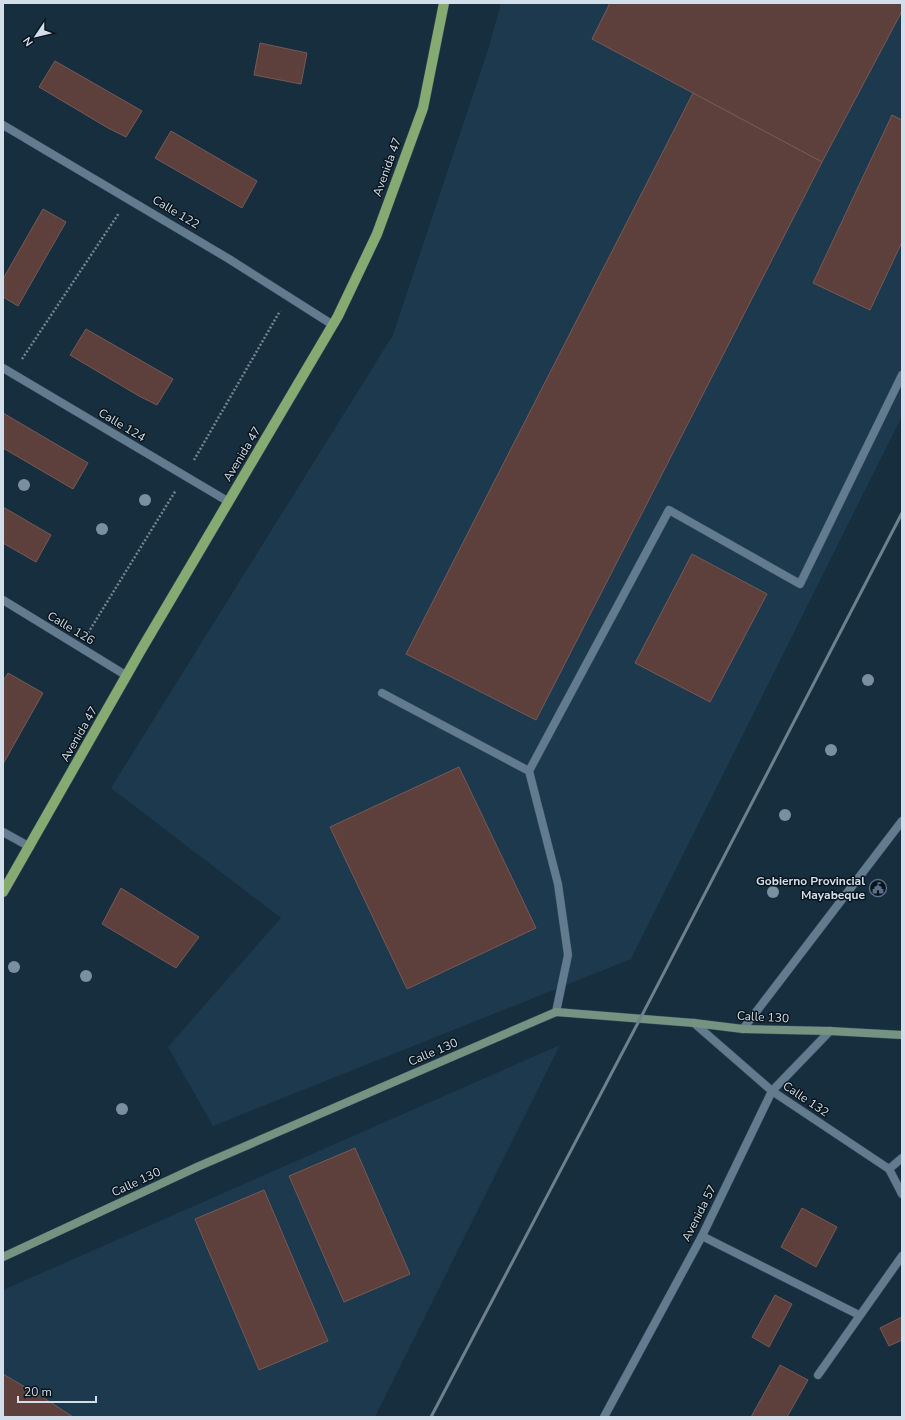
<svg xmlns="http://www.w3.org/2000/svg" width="905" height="1420" font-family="'Nunito Sans',sans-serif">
<rect width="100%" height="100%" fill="#172e3f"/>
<g fill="#1c394e">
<polygon points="501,3 902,3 902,416 631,959 213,1126 168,1047 281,918 111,788 393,335 488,50"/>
<polygon points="560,1045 375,1417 3,1417 3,1290"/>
</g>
<g fill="#5d3f3c" stroke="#785955">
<polygon points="610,3 902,3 902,11 822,162 592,39"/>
<polygon points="260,43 307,53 301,84 254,75"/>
<polygon points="55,61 142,111 126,137 108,128 39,87"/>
<polygon points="693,93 822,162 536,720 406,654"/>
<polygon points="892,115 902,120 902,242 870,310 813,283"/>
<polygon points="171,131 257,181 242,208 155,158"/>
<polygon points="43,209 66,222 18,306 3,297 3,279"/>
<polygon points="86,329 173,379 157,405 139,396 70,355"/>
<polygon points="3,413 88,463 73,489 3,448"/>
<polygon points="3,507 51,535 36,562 3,543"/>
<polygon points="692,554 767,594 710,702 635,663"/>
<polygon points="8,673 43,693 3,764 3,681"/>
<polygon points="459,767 536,928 407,989 330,827"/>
<polygon points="121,888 199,937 176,968 102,924"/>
<polygon points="355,1148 410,1274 344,1302 289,1176"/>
<polygon points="264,1190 328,1341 259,1370 195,1219"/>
<polygon points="802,1208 837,1227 816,1267 781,1247"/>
<polygon points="775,1295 792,1304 769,1347 752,1337"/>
<polygon points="902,1317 902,1340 889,1346 880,1328"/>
<polygon points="780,1365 808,1380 787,1417 751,1417"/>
<polygon points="3,1374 47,1400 73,1417 3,1417"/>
</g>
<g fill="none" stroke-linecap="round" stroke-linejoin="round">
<g stroke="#374a58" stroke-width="9">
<g id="lane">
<polyline points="382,693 529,771 558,884 568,955 556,1012"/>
<polyline points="529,771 669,510 800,584 902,375"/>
<polyline points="743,1029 902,821"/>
<polyline points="702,1236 859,1315"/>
<polyline points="818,1375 902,1256"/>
</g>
</g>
<g stroke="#374a58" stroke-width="9">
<g id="street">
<polyline points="3,125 229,259 333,325"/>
<polyline points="3,368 229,502"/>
<polyline points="3,600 127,676"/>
<polyline points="3,832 30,847"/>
<polyline points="694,1023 772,1091 889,1169 902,1194"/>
<polyline points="889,1169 902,1158"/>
<polyline points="604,1417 702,1236 772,1091 830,1031"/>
</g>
</g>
<g stroke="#374a58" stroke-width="9">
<polyline id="secondary" points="3,1257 197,1167 556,1012 694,1023 743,1029 830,1031 902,1035"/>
</g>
<g stroke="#374a58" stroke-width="11">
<polyline id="primary" points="3,892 141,650 338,316 377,234 423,108 444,3"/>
</g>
<g stroke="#738593" stroke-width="2.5" stroke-dasharray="2 2" stroke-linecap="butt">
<polyline points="22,359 119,213"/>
<polyline points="194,460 280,311"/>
<polyline points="88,633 176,490"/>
</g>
<use href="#lane" stroke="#627b8f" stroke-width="8"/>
<use href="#street" stroke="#627b8f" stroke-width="8"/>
<use href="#secondary" stroke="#749381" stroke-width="8"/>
<use href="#primary" stroke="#86ab72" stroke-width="10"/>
<polyline stroke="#6d808e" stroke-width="3" points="431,1417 640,1019 902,513"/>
</g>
<g fill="#7a90a0">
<circle cx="24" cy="485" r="6"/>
<circle cx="145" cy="500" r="6"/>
<circle cx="102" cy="529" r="6"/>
<circle cx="868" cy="680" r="6"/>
<circle cx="831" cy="750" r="6"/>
<circle cx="785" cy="815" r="6"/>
<circle cx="773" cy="892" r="6"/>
<circle cx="14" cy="967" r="6"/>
<circle cx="86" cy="976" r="6"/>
<circle cx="122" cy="1109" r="6"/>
</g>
<defs>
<g id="civic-ring" transform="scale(0.9)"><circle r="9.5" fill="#0b151d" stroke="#5c6f8a" stroke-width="1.5"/><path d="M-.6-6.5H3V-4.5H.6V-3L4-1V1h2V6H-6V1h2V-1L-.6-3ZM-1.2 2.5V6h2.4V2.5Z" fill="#5c6f8a"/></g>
</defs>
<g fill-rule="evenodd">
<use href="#civic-ring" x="878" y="888"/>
</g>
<g text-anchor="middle" stroke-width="3" stroke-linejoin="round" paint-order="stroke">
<g font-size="12" fill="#d2dfea" stroke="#0b151d">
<text transform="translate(387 167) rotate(-70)" y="4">Avenida 47</text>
<text transform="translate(176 212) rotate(31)" y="4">Calle 122</text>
<text transform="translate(122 425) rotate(31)" y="4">Calle 124</text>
<text transform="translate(242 454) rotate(-59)" y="4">Avenida 47</text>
<text transform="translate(71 628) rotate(31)" y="4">Calle 126</text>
<text transform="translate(79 734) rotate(-60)" y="4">Avenida 47</text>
<text transform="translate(763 1017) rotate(3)" y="4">Calle 130</text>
<text transform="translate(433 1052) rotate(-23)" y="4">Calle 130</text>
<text transform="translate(806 1099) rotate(34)" y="4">Calle 132</text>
<text transform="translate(136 1182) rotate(-25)" y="4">Calle 130</text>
<text transform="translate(699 1213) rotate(-63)" y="4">Avenida 57</text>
</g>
<g font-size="12" font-weight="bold" fill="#d2dfea" stroke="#0b151d" text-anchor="end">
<text x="865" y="885">Gobierno Provincial<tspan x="865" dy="14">Mayabeque</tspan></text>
</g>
</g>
<rect width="905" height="1420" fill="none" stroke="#d2dfea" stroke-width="8"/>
<g transform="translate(36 36) rotate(235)" stroke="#0b151d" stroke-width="3" paint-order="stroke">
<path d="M0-3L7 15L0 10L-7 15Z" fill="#d2dfea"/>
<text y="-6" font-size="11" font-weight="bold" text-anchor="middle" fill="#d2dfea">N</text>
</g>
<path d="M18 1396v6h78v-6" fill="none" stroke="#d2dfea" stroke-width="2"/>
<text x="24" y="1396" font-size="12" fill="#d2dfea" stroke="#0b151d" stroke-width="3" paint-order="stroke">20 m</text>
</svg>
